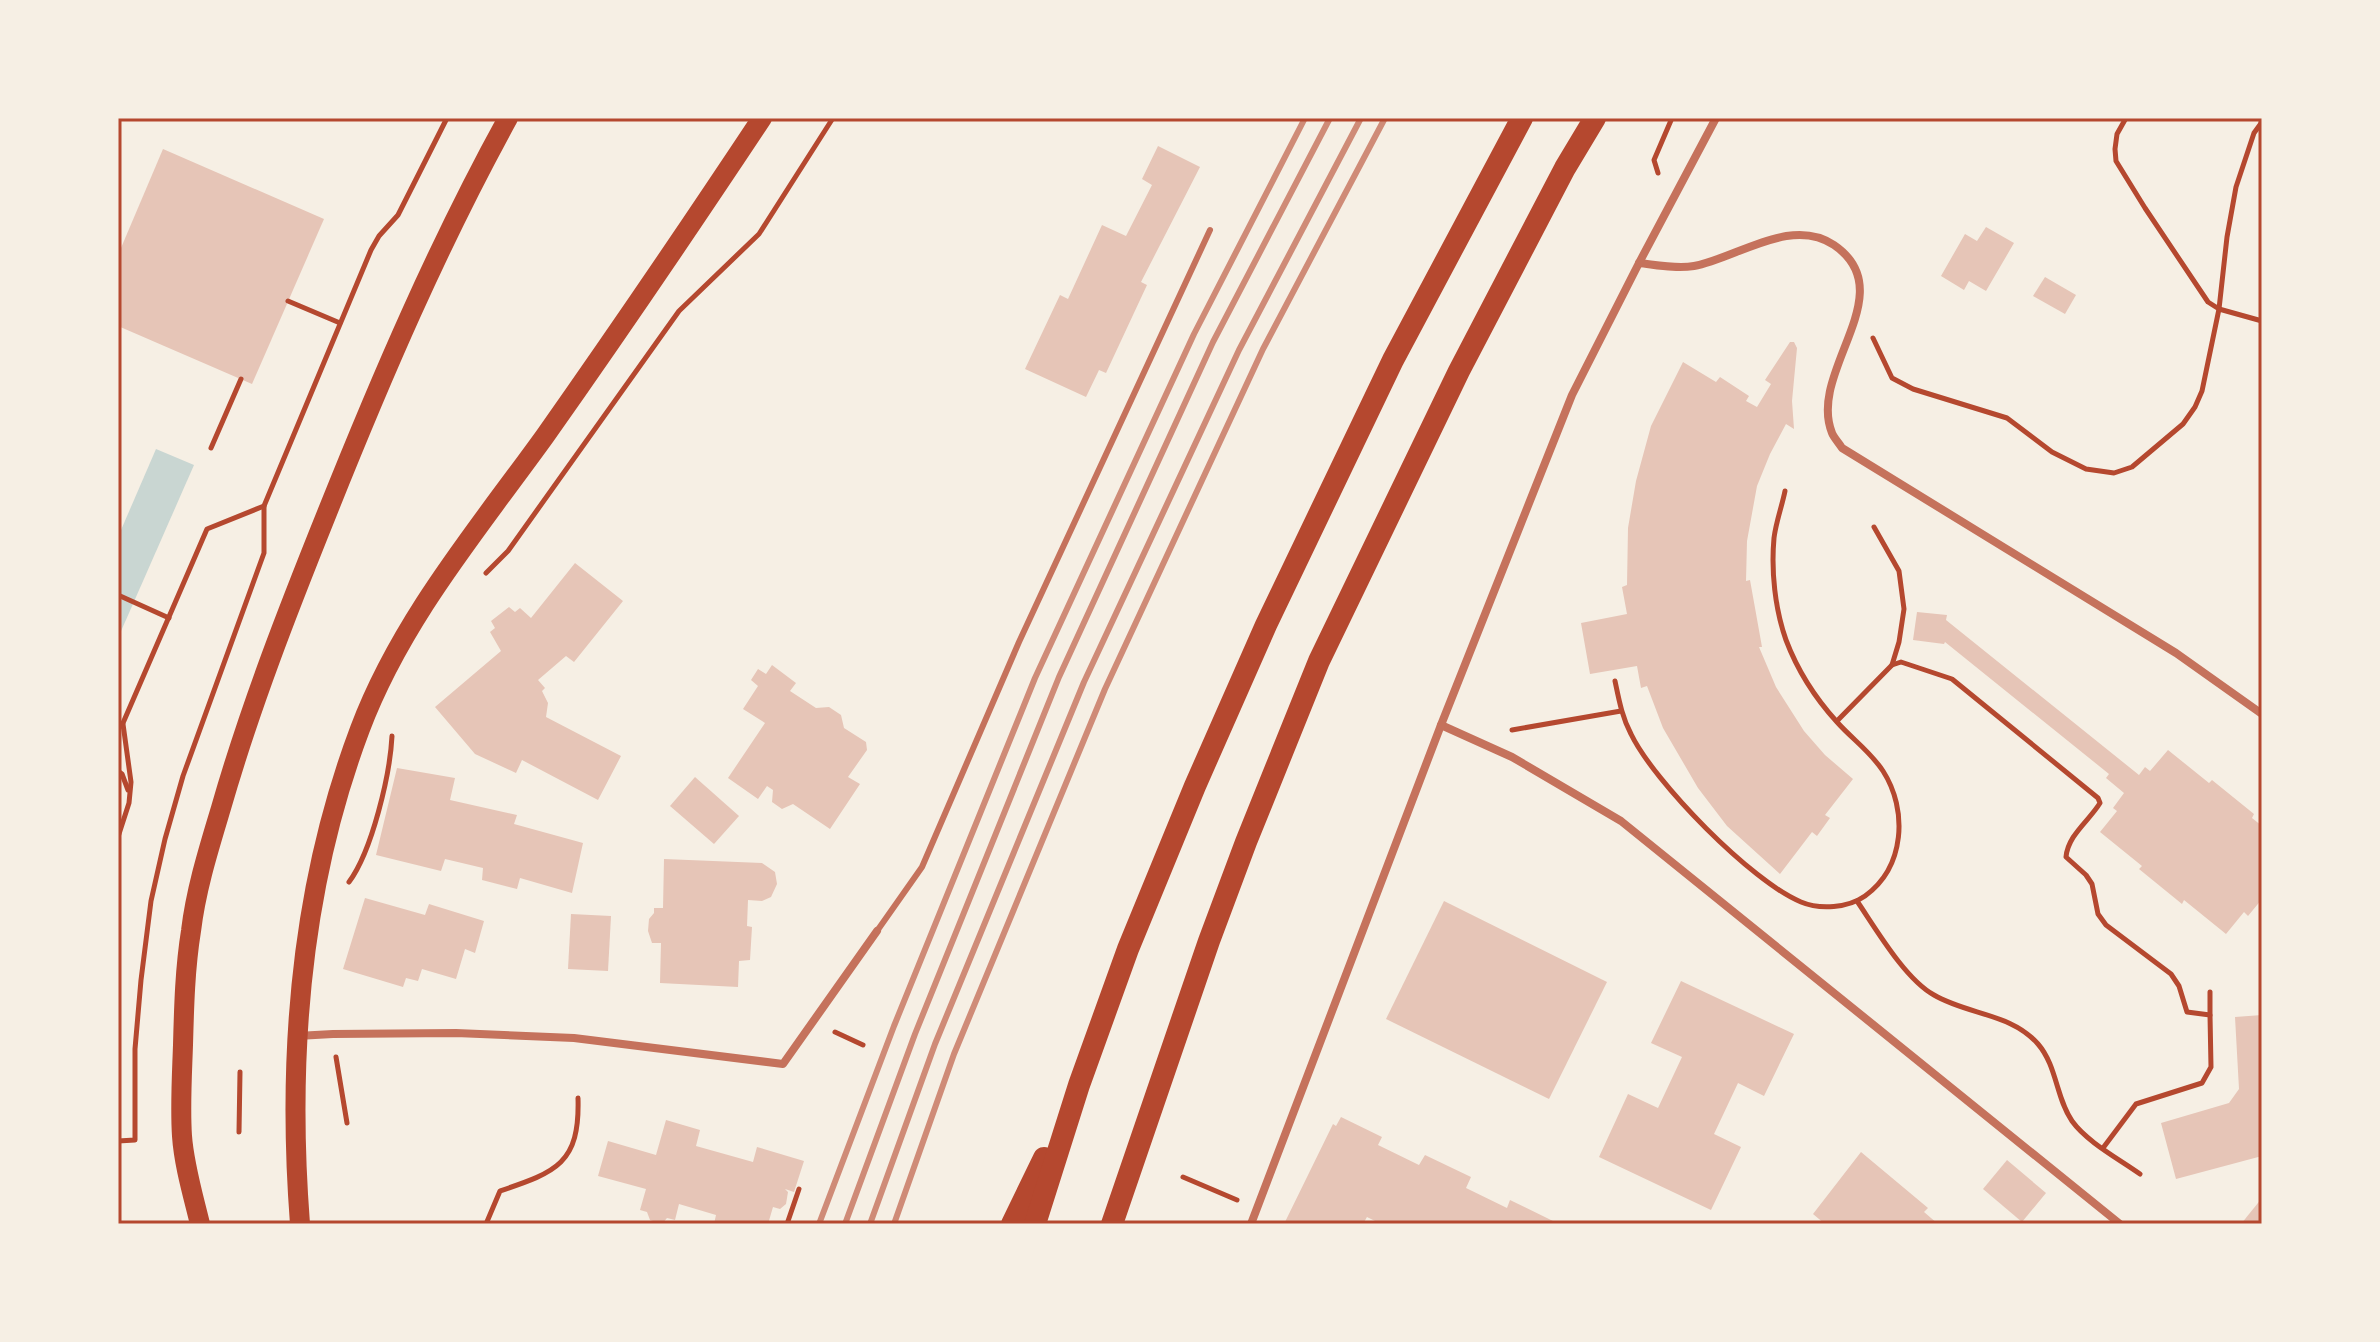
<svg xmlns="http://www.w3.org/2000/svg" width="2380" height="1342" font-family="'Noto Sans',sans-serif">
<rect width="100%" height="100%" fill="#f6efe4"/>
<polygon fill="#c9d6d2" points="156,449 194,465 118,638 118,537"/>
<g fill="#e6c5b7">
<polygon points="1158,146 1200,167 1141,282 1147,285 1106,373 1099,370 1086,397 1025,369 1060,295 1068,299 1102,225 1126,236 1152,185 1142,179"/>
<polygon points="163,149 324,219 252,384 118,326 118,255"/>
<polygon points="1986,227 2014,243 1986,291 1969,281 1964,290 1941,276 1965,234 1977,241"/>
<polygon points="2045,277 2076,295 2065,314 2033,296"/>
<polygon points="1790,342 1794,342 1797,348 1792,401 1794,429 1786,424 1770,454 1757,486 1747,541 1746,581 1750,580 1762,647 1759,647 1776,687 1804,731 1825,755 1853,779 1825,815 1830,818 1817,836 1812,832 1780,874 1727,826 1698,788 1663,728 1647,686 1641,688 1637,666 1590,674 1581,623 1627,614 1622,587 1627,585 1628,528 1636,481 1651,426 1683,362 1716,382 1720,377 1749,396 1746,401 1757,407 1771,384 1765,380"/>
<polygon points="575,563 623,601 574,662 566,656 538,680 545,688 542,691 548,703 546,717 621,756 598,800 522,760 516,773 475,754 435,707 501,651 490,632 495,628 491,621 509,607 515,612 520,608 531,618"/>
<polygon points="1917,612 1947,615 1946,620 2139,775 2145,767 2150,771 2168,750 2209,783 2212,780 2254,814 2252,818 2262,826 2262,899 2248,916 2244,912 2226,934 2184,900 2182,904 2139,869 2142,866 2100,832 2117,811 2113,808 2124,793 2106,778 2109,774 1945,642 1944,644 1913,640"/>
<polygon points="772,665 796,683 790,691 816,708 829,707 841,715 844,728 866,742 867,750 848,777 860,784 830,829 793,804 782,809 772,802 773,790 767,786 758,799 728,778 765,723 743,709 758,686 751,680 758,669 766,674"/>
<polygon points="397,768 455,778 450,800 517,815 514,824 583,843 572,893 520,878 517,889 482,880 483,868 445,859 441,871 376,855"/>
<polygon points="695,777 739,816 714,844 670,806"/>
<polygon points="664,859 762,863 775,872 777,884 771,897 762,901 748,900 747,926 752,927 750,960 739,961 738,987 660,983 661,943 652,943 648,931 649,919 654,913 654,908 663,908"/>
<polygon points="365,898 425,915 429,904 484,921 475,953 465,949 456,979 422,969 418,981 406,978 403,987 343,969"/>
<polygon points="1444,901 1607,982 1549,1099 1386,1019"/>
<polygon points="571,914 611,916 608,971 568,969"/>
<polygon points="1681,981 1794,1034 1764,1096 1738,1083 1714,1134 1741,1147 1711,1210 1599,1157 1628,1094 1658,1108 1682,1057 1651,1043"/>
<polygon points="2262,1015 2262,1156 2176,1179 2161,1123 2229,1103 2239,1089 2235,1017"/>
<polygon points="1341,1117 1382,1137 1378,1145 1419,1165 1425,1155 1471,1177 1466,1188 1507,1208 1510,1200 1553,1221 1552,1224 1381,1224 1367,1217 1363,1224 1284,1224 1333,1124 1336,1126"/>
<polygon points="666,1120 700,1130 696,1146 753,1162 757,1147 804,1161 794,1192 785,1189 788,1192 786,1204 780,1209 773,1207 768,1224 714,1224 716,1215 679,1204 675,1220 667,1218 662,1224 650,1220 647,1212 640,1210 646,1189 598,1176 608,1141 656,1155"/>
<polygon points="1861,1152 1928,1208 1924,1212 1938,1224 1825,1224 1813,1214"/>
<polygon points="2007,1160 2046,1193 2022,1222 1983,1189"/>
<polygon points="2262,1198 2262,1224 2241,1224"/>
</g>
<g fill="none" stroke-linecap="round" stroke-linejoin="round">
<g stroke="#b5482f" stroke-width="5">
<polyline points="1875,118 1889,118"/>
<polyline points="2126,118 2117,134 2115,149 2116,161 2145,208 2208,302 2219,309 2262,321"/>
<polyline points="1658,173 1654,160 1672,118"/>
<polyline points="288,301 340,323"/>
<polyline points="1873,338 1892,378 1913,389 2007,418 2052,452 2086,469 2114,473 2132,467 2183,424 2195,407 2202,391 2219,309 2227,237 2236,187 2254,133 2262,122"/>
<polyline points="211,448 241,379"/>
<polyline points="486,573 508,551 679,311 759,234 833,118"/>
<polyline points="118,595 169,618"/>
<path d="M1892 665 1901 662 1952 679 2098 798 2100 803C2089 821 2068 835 2066 857L2086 875 2092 884 2098 914 2106 925 2171 974 2179 986 2187 1012 2210 1015 2211 1067 2202 1083 2136 1104 2103 1148"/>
<path d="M1615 681C1619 700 1622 717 1631 734 1654 782 1752 882 1801 902 1820 910 1848 908 1865 896 1905 867 1908 810 1883 771 1870 751 1852 739 1837 722 1816 699 1797 669 1786 640 1775 609 1771 571 1774 538 1776 522 1782 506 1785 491"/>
<polyline points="1837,721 1892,665 1899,642 1904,609 1899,571 1874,527"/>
<polyline points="118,729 123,723 207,529 264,506"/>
<polyline points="1512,730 1621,711"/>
<polyline points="118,771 122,774 128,790"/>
<polyline points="118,837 129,803 131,782 123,724"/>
<path d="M349 882C372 851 390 775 392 736"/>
<path d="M1857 901C1876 929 1905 979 1934 995 1968 1015 2011 1013 2038 1044 2057 1066 2056 1098 2072 1121 2087 1142 2119 1159 2140 1174"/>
<polyline points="2210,992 2210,1015"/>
<polyline points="835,1032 863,1045"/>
<polyline points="336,1057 347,1123"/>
<polyline points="239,1132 240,1072"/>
<polyline points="118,1141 135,1140 135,1049 141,980 151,901 165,839 183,776 264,553 264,506 371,250 379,236 398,215 447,118"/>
<polyline points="1183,1177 1237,1200"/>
<path d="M486 1224 500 1191C556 1172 580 1164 578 1098"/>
<polyline points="787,1224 799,1189"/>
</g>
<polyline stroke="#c5725c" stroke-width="6" points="877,931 922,867 1019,642 1210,230"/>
<g stroke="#c5725c" stroke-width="8">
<path d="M1639 263C1657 265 1676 269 1694 266 1737 258 1791 216 1834 245 1904 293 1807 371 1832 433 1834 438 1839 443 1842 448L2176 653 2262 714"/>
<polyline points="1441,725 1512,757 1621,821 2120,1224"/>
<polyline points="297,1036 333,1034 456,1033 574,1038 783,1064 877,931"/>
<polyline points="1251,1224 1441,725 1572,395 1639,263 1716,118"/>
</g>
<g stroke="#b5482f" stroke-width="20">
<path d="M200 1224C193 1195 184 1165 182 1136 180 1106 182 1075 183 1045 184 1007 185 968 191 931 196 889 209 848 221 808 250 707 288 610 327 513 381 378 438 245 508 118"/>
<path d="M300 1224C287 1056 300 888 360 729 401 620 478 529 545 436 619 331 691 225 762 118"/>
</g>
<g stroke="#b5482f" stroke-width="22">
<polyline points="1012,1224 1044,1158"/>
<polyline points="1035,1224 1079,1085 1128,949 1195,786 1266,625 1393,360 1522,118"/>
<polyline points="1112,1224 1209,941 1246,842 1319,661 1459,371 1565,168 1595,118"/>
</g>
<g stroke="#cf8b77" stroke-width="6">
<polyline points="819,1224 894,1026 1035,678 1194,334 1305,118"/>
<polyline points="845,1224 915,1034 1059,677 1213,342 1330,118"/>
<polyline points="870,1224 935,1044 1084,682 1239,350 1361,118"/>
<polyline points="894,1224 954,1054 1105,689 1263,349 1385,118"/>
</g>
</g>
<rect width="2380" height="1342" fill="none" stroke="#f6efe4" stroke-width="240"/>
<rect x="120" y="120" width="2140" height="1102" fill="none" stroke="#b5482f" stroke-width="3"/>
</svg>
